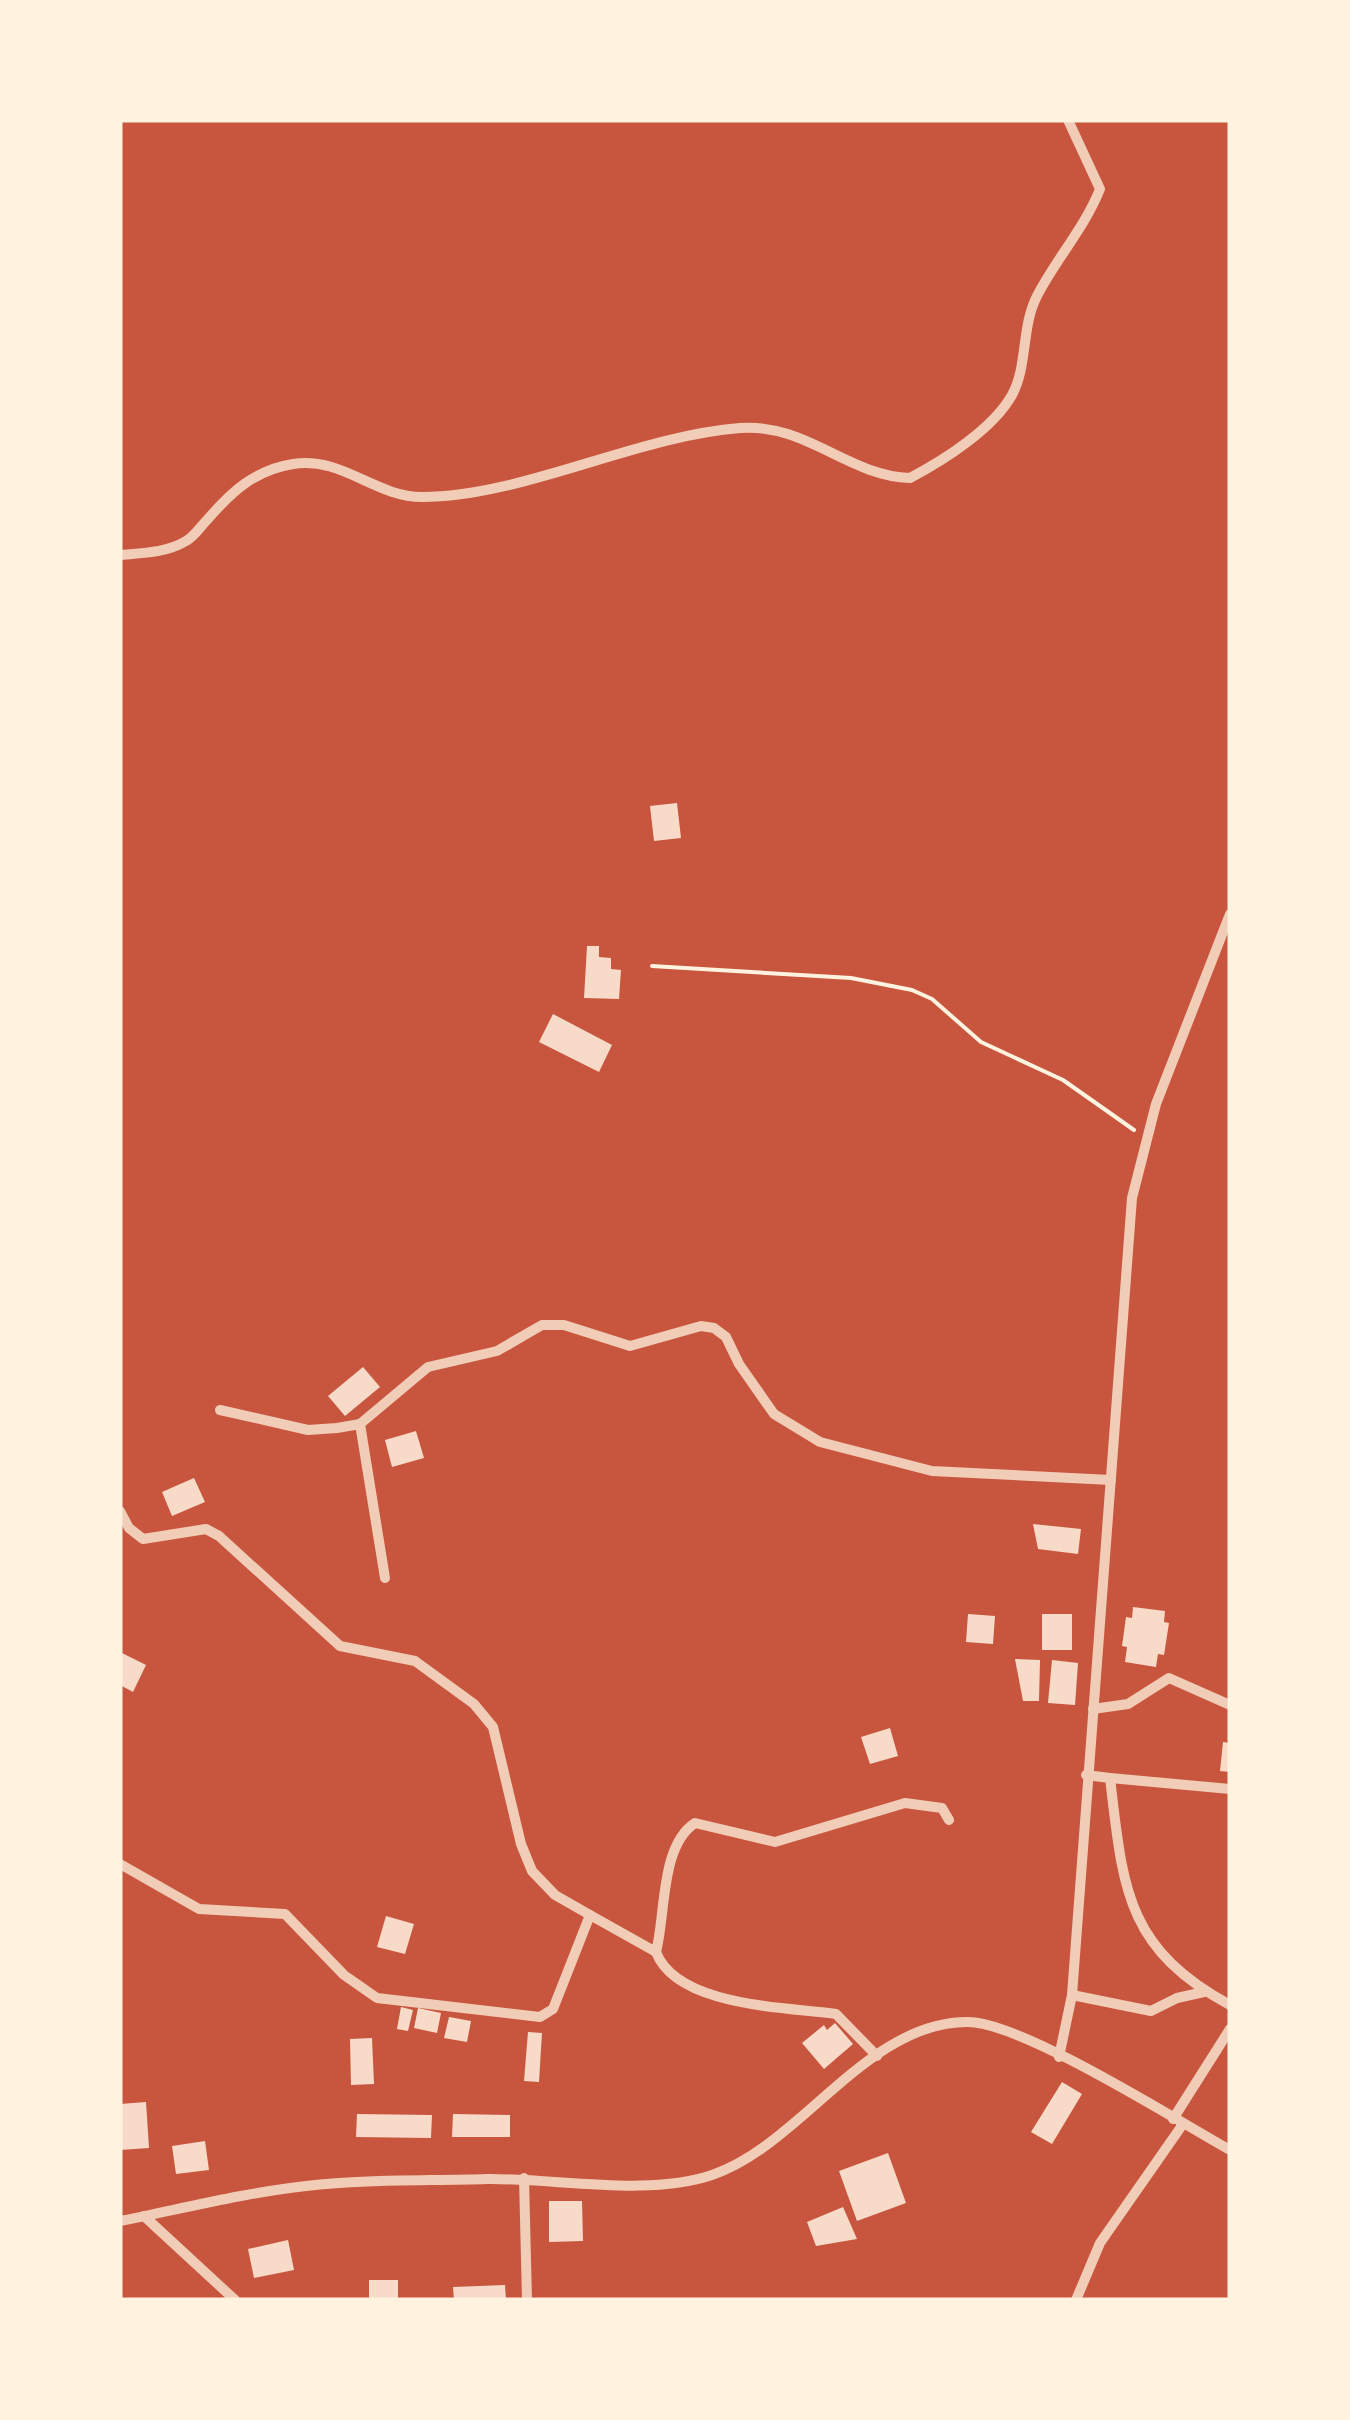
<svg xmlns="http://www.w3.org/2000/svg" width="1350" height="2420" font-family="Commissioner,sans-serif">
<rect width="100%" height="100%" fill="#c8553d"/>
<g fill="#f7dbc8">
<polygon points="677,803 681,838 654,841 650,806"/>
<polygon points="587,946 599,946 599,957 611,958 611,969 621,970 619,999 584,998"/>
<polygon points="553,1014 612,1045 599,1072 539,1042"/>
<polygon points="363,1367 380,1387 345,1416 328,1396"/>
<polygon points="416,1431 424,1458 392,1467 385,1440"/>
<polygon points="194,1478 205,1502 172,1516 162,1492"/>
<polygon points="1033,1524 1081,1529 1078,1554 1038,1549"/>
<polygon points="1133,1607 1165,1611 1164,1622 1169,1623 1164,1655 1158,1654 1156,1667 1125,1662 1127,1647 1122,1646 1126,1617 1132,1618"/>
<polygon points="968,1614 995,1616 993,1644 966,1642"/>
<rect x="1042" y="1614" width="30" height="36"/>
<polygon points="120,1652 146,1665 133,1692 120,1685"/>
<polygon points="1015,1659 1040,1660 1039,1701 1023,1701"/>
<polygon points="1052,1660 1078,1663 1075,1705 1048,1703"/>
<polygon points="890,1728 898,1756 870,1764 861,1737"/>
<polygon points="1223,1742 1230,1743 1230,1772 1220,1771"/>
<polygon points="386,1916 414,1924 405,1954 377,1947"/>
<polygon points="401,2007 413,2010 408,2031 397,2029"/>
<polygon points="418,2008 441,2013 437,2033 414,2028"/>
<polygon points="449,2017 471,2021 467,2042 444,2038"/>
<polygon points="835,2023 853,2044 824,2069 802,2043 824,2025 827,2030"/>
<polygon points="528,2032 542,2033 539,2082 524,2081"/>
<polygon points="372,2038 374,2084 351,2085 350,2039"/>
<polygon points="1062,2082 1082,2094 1052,2144 1031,2132"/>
<polygon points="146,2102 149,2148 120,2150 120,2104"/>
<polygon points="357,2114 432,2115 431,2138 356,2137"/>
<polygon points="453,2114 510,2115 510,2137 452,2137"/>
<polygon points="205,2141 209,2170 176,2174 172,2146"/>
<polygon points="888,2153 906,2203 857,2221 839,2171"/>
<polygon points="549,2201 582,2201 583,2241 549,2242"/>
<polygon points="843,2207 857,2239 816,2246 807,2222"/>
<polygon points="288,2240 294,2270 254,2278 248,2249"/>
<rect x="369" y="2280" width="29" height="20"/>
<polygon points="505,2285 506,2300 454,2300 453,2287"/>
</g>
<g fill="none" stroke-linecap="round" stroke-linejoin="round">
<polyline stroke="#fff3e0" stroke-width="4" points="652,966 851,978 912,990 932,999 981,1042 1063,1080 1134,1130"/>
<g stroke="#f1ccb7" stroke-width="10">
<path d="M120 555C142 553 166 553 186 541 194 537 201 526 207 520 232 491 255 470 293 464 342 456 375 497 422 497 522 497 636 436 740 428 806 423 848 476 910 478 944 460 993 429 1012 395 1028 366 1021 327 1037 296 1056 259 1084 229 1100 189L1068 120"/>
<polyline points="220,1410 308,1430 337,1428 360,1424 428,1367 497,1351 542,1325 564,1325 630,1346 701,1326 714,1328 726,1337 739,1364 774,1414 820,1442 932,1471 1111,1480"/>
<polyline points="360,1424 385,1578"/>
<polyline points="120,1511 129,1528 143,1539 206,1529 219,1536 340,1646 415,1661 474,1704 493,1727 521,1844 532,1871 555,1895 590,1915"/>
<polyline points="1093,1709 1128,1704 1169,1678 1230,1705"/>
<path d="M1086 1775 1110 1778C1123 1887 1125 1948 1230 2005"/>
<polyline points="1110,1778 1230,1789"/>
<path d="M120 1864 199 1909 285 1914 344 1975 377 1998 540 2017 553 2009 590 1915 656 1952C666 1914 660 1846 695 1823L775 1842 905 1803 942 1808 949 1820"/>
<path d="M656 1952C677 2007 787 2007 836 2014L877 2056"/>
<polyline points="1072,1995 1151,2011 1177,1998 1204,1992"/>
<polyline points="1059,2057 1072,1995 1132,1198 1156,1104 1230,914"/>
<polyline points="1173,2119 1230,2029"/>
<polyline points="524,2178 527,2300"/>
<polyline points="144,2216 235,2300"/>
<path d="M120 2221C181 2209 243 2193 306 2186 365 2179 426 2181 487 2179 556 2178 647 2197 712 2175 801 2145 867 2022 967 2022 1020 2021 1176 2120 1230 2150"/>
<polyline points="1076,2300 1100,2243 1183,2124"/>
</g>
</g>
<rect width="1350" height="2420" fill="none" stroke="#fff3e0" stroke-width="245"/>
</svg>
